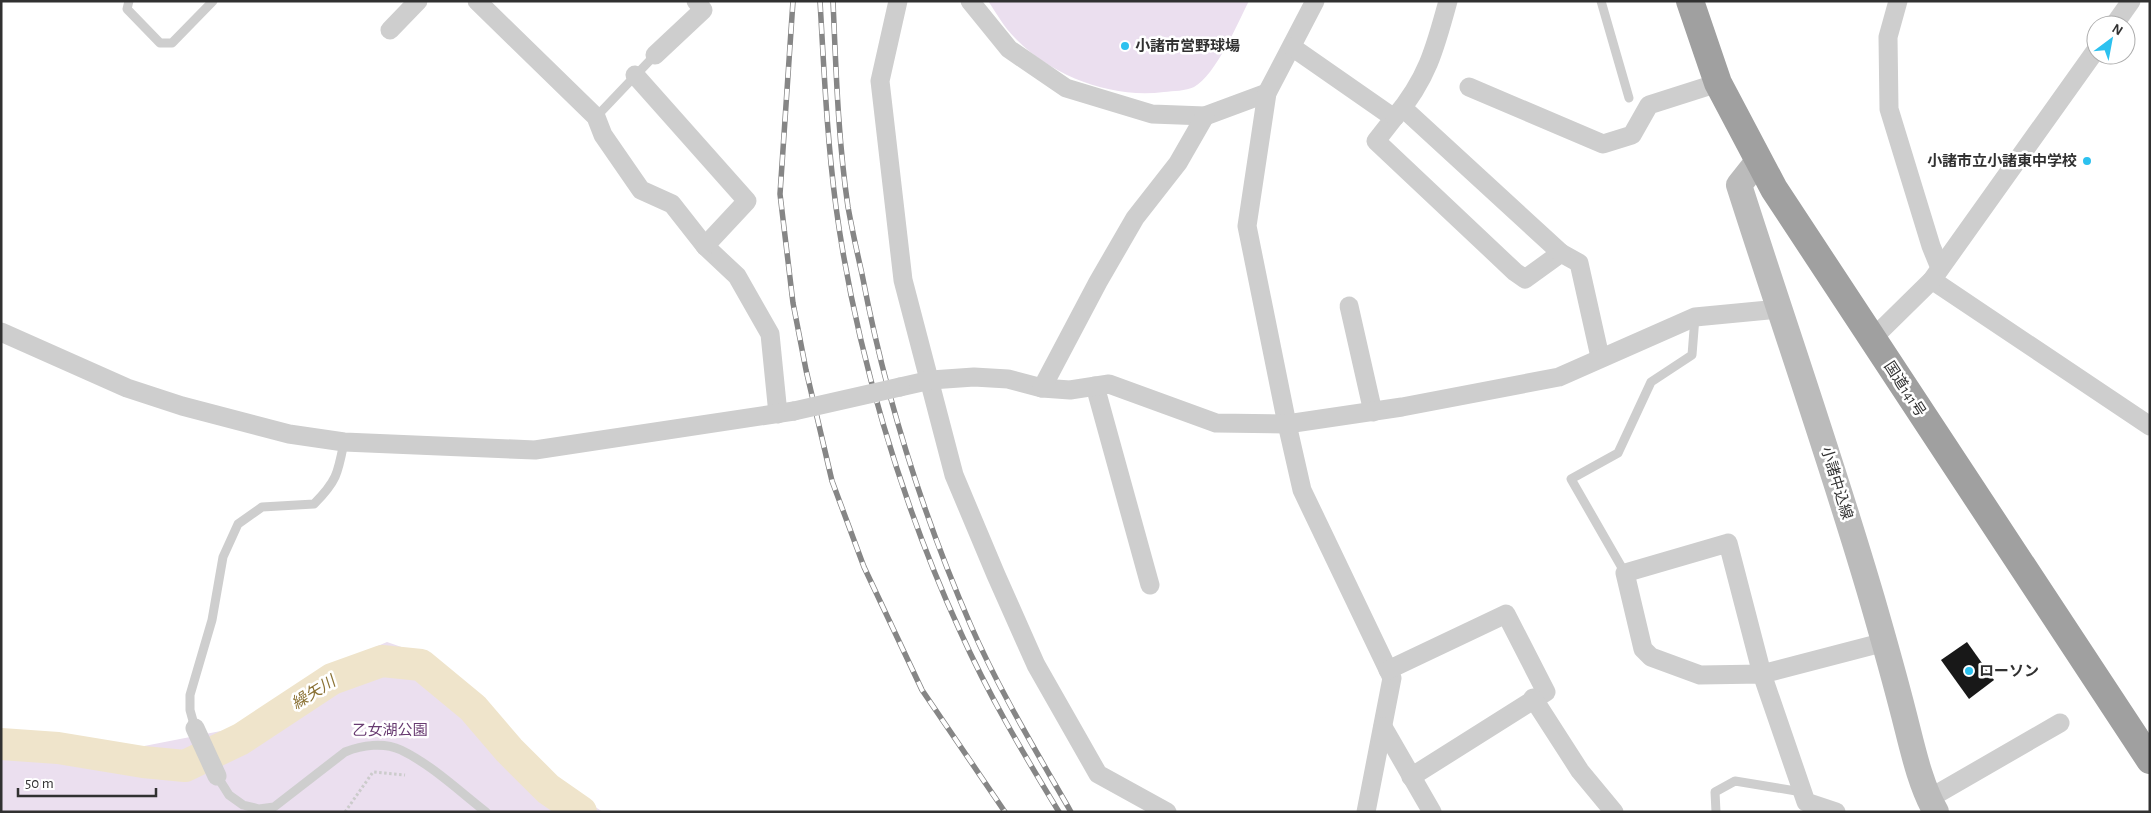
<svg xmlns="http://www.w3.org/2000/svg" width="2151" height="813" font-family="'Alegreya Sans','Noto Sans JP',sans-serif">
<rect width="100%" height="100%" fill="#fff"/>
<g fill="#ebdfef">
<path d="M988 1H1249C1237 24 1216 75 1194 87 1186 91 1173 91 1164 92 1112 99 1051 76 1015 38 1004 27 997 14 988 1Z"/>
<polygon points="387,642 433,658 565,787 603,812 1,812 1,731 134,748 231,729 331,666"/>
</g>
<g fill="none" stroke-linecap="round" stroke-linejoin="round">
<polyline stroke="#efe4cb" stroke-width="32" points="1,744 58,748 143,762 185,766 241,739 332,679 382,661 421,665 473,708 509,750 548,789 581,812"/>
</g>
<polygon fill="#181818" points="1967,642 1994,680 1969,699 1941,660"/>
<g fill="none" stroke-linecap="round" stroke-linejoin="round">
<polyline stroke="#cbcbcb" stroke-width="3" stroke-dasharray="2.5 2.5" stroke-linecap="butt" points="345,812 373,772 405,775"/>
<g stroke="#cecece" stroke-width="9">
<polyline points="129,1 127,9 160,43 172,43 213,1"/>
<polyline points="1601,1 1629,98"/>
<polyline points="596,117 655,55"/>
<polyline points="1625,573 1571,479 1618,453 1651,382 1692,355 1695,317"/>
<path d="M195 728 190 710V695L212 620 223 557 238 524 262 507 314 504C337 481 338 473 344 442"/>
<path d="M217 776 229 795 243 805 259 809 274 807 345 752C362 745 384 742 401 750 432 765 459 791 486 812"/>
<polyline points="1716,812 1715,792 1735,781 1802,792"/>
</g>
<g stroke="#cecece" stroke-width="19">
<polyline points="477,1 596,117 603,135 641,190 672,204 705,246 737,276 770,334 778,414"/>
<polyline points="898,1 880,81 903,280 954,475 996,575 1036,665 1098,774 1167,812"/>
<polyline points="970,1 1009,49 1066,88 1152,114 1205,116 1267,93"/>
<polyline points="1315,1 1267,93 1247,226 1287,424 1302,490 1392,678 1366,812"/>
<polyline points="1898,1 1888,37 1889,109 1931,246 1940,268"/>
<polyline points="2114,25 2131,1"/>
<polyline points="390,30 418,1"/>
<polyline points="1292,47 1394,118 1376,141 1515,272 1525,279 1561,253 1579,263 1600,357"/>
<polyline points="655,55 703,10 696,1"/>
<polyline points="635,75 747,201 705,246"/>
<polyline points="1469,87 1603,144 1632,135 1649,105 1718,83"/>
<polyline points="1403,108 1561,253"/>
<path d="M1395 117C1427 79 1435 49 1448 1"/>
<polyline points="1932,280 2150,426"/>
<polyline points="1349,306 1373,412"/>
<polyline points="1,332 127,388 182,406 289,434 344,442 535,450 794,411"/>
<polyline points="1872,339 1932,280 2096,50"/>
<polyline points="1095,386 1150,585"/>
<polyline points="900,387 931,380 974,377 1008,379 1042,388 1070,390 1109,384 1216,423 1287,424 1402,407 1559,377 1695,317 1779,309"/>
<polyline points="1042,388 1098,282 1135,218 1178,163 1205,116"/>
<polyline points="1388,670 1506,614 1546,692 1411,777"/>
<polyline points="1533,698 1580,771 1614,812"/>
<polyline points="1383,727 1432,812"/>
<polyline points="195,728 217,776"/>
<polyline points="1930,798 2060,723"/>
<polyline points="1836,812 1806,802 1762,674 1728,543 1625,573 1643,649 1651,657 1700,675 1762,674 1885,642"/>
</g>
<path stroke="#bbb" stroke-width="26" d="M1758 161 1739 185C1783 323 1831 459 1872 599 1883 637 1894 676 1904 715 1912 746 1920 785 1936 812"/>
<polyline stroke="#a0a0a0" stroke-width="28" points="1690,1 1718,83 1774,189 2150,760"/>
<g stroke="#868686" stroke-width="5.5">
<g id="rail">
<polyline points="793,1 780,194 793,303 806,370 832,481 864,567 922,690 1005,812"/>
<path d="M820 1C824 70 827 139 836 207 855 347 901 503 960 631 988 694 1023 753 1059 812"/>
<path d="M833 1C836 70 838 139 848 207 852 229 857 252 862 274 885 395 922 513 971 626 999 690 1036 751 1071 812"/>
</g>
</g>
<use href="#rail" stroke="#fff" stroke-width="4" stroke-dasharray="11" stroke-linecap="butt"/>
<polyline stroke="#cecece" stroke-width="19" points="794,411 900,387"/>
</g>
<g fill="#2cc1ef" stroke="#fff" stroke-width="2">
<circle cx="1125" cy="46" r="5"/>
<circle cx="2087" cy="161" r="5"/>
<circle cx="1969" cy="671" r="5"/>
</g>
<g text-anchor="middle" stroke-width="5" stroke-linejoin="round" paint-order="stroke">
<g font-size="15" font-weight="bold" fill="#313131" stroke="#fff" text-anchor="start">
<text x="1135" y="51">小諸市営野球場</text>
<text x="2077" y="166" text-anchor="end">小諸市立小諸東中学校</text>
<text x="1979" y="676">ローソン</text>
</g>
<g font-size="15" fill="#313131" stroke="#fff">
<text transform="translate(1905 389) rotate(57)" y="5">国道141号</text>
<text transform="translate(1837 483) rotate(73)" y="5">小諸中込線</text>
</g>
<g font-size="15" fill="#683b71" stroke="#fff">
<text x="390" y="735">乙女湖公園</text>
</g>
<g font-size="16" font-style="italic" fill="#8b7235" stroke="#fff">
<text transform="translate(313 692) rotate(-32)" y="6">繰矢川</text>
</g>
</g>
<rect width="2151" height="813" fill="none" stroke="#313131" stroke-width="5"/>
<g transform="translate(2111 40) rotate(32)"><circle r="24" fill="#ffffff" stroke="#adadad"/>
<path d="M0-4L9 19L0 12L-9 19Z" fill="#2cc1ef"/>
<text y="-8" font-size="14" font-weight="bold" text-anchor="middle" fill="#313131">N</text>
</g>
<path d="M18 788v8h138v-8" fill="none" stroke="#313131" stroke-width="2.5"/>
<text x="25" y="788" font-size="15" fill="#313131" stroke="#ffffff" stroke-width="4" paint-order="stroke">50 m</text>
</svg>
